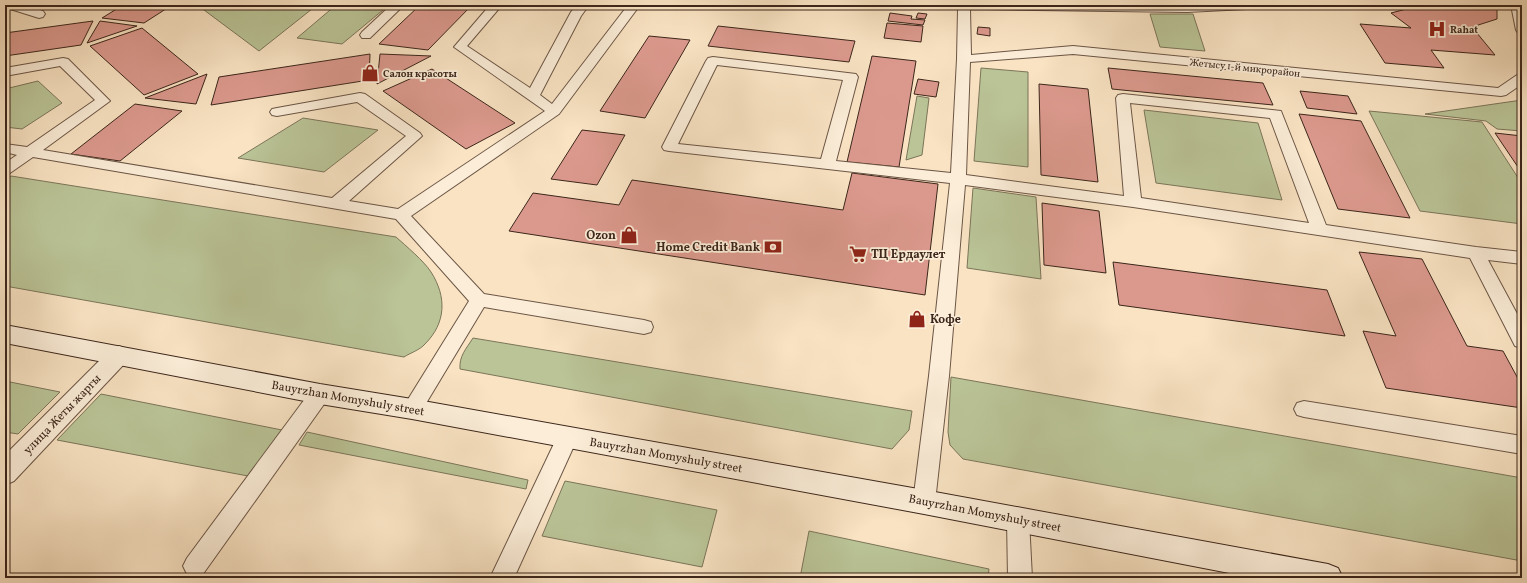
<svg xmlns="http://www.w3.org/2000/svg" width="1527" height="583" font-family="Vollkorn,serif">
<rect width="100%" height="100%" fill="#f9e3c3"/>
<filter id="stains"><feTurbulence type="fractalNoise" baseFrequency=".005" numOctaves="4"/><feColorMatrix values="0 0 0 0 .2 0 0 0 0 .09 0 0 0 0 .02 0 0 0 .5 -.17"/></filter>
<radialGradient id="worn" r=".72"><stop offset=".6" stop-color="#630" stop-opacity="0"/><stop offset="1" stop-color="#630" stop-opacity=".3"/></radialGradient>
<g fill="#bac497" stroke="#7b7559">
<polygon points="203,5 317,5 259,51 200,7"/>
<polygon points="336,5 389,5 342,44 297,38"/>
<polygon points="1150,14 1193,14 1205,51 1160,47"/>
<polygon points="981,68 1028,72 1028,167 974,161"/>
<polygon points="38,81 62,103 22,129 5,127 5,89"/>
<polygon points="917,96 929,98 922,155 906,160"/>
<polygon points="1522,100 1522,131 1497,129 1486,121 1425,114"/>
<polygon points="1144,110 1258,123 1282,200 1156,183"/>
<polygon points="1369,111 1482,122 1522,184 1522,224 1420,211"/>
<polygon points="303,118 378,130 324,172 238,158"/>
<path d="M11 176 396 237C406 246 424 261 431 272 447 297 446 323 425 344 420 350 410 353 404 357L5 286V181Z"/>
<polygon points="973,188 1036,197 1041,279 967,268"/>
<path d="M473 338 912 411 909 430 892 449 460 369C459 356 466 349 473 338Z"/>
<polygon points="951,377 1522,478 1522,561 963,459 950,445 948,432"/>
<polygon points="5,381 60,392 18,434 5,432"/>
<polygon points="101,394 282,430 248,476 57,440"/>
<polygon points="307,432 528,480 526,489 299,445"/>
<polygon points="565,481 717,510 702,567 542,536"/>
<polygon points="809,531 989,569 988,578 800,578"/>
</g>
<g fill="#db998d" stroke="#3c261b">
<polygon points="123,5 172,5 144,23 102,18"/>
<polygon points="420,5 472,5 428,50 379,44"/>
<polygon points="1422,5 1497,6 1497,19 1472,27 1495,55 1431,50 1444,68 1385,63 1360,24 1411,28 1391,13"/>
<polygon points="890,13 912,16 911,19 925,20 923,25 888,21"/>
<polygon points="918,13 927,14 925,19 916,18"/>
<polygon points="93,21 81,45 5,56 5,33"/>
<polygon points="100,21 137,26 87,43"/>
<polygon points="887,23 923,26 921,42 884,38"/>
<polygon points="718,26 855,41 849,62 708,46"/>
<polygon points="978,27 990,28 990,36 977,34"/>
<polygon points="142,28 198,74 144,95 90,46"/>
<polygon points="649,36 690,40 645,118 600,111"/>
<polygon points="370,54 369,80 211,105 219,77"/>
<polygon points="380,54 431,56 377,84"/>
<polygon points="872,56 916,61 899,167 847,162"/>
<polygon points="1108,68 1263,83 1273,105 1112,89"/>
<polygon points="432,69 515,123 466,149 383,91"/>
<polygon points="207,74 196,104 145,98"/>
<polygon points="918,79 939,82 936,97 914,94"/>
<polygon points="1039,84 1088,89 1098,182 1041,175"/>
<polygon points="1300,91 1348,96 1357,114 1307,108"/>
<polygon points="135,104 182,111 120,161 71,154"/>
<polygon points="1299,114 1361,121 1410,218 1338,209"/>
<polygon points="582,130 625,135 597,185 551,179"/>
<polygon points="1495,133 1522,136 1522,173"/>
<polygon points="852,173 938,184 925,295 509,231 533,193 619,205 632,180 843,210"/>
<polygon points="1042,203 1099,211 1106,273 1044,265"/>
<polygon points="1359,252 1422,259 1467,346 1503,351 1522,386 1522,408 1386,388 1363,331 1396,336"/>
<polygon points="1113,262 1327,290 1345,336 1119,305"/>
</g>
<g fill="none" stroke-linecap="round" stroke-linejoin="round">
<g stroke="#6b5545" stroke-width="2">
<g id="service">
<polygon points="5,5 23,5 43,11 45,14 43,17 39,18 7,8"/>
<polygon points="391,5 404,5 370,38 362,38 360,35 362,32"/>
<polygon points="490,5 502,5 467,46 530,88 571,12 577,5 589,5 581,16 540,95 552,104 628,5 640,5 559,114 411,216 484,294 644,320 651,322 653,327 651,332 644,334 484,307 419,415 412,417 405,415 402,409 469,301 396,219 33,157 10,173 5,175 5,163 17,155 5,152 5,144 27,147 95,100 60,66 5,76 5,68 63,58 68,59 110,101 43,150 332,198 406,136 357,102 277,116 272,115 270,112 272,109 277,108 360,93 365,94 420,133 422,136 349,201 398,209 545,111 454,47"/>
<path d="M947 5H1252L1250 8 1246 9 1187 12 970 9 971 55 1073 46 1498 88 1517 75 1522 74V84L1506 95 1501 96 1073 54 970 62 966 175 1124 196 1116 98 1118 95 1123 94 1281 111 1326 225 1476 247 1522 252V264L1488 260 1522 323V348L1515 346 1470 258 1133 207 965 185 949 376 935 502 932 509 924 512 916 509 913 502 929 376 950 183 669 151 664 150 662 147 706 61 708 58 713 57 856 74 858 77 836 161 951 173 957 59 958 9 949 8ZM717 65 843 80 821 159 678 144ZM1130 103 1270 118 1309 223 1141 198Z"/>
<polygon points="1511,5 1522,5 1522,34 1518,33 1516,30"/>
<polygon points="320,386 327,388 330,394 327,400 203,574 195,577 187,574 183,566 187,558 313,388"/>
<polygon points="1304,401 1522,436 1522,454 1304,417 1297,415 1294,409 1297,403"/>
<polygon points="567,428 574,431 578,437 514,578 490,578 560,431"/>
<polygon points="1018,510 1026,513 1029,520 1032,578 1008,578 1007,520 1010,513"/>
</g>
</g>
<g stroke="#6b5545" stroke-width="2">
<polygon id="tertiary" points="119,346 127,349 131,355 127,361 14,481 5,485 5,455 111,349"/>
</g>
<g stroke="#3c261b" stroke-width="2">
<polygon id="secondary" points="5,325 320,384 412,399 924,490 1328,564 1338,568 1343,578 1255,578 924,514 412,419 320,404 5,343"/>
</g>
<use href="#service" fill="#fbedd8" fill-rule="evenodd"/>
<use href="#tertiary" fill="#fbedd8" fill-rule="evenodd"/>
<use href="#secondary" fill="#fbedd8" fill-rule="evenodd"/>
</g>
<defs>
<g id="hospital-bare" transform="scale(1.38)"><path d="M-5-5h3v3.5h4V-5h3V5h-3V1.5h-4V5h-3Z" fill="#8f2418" stroke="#fbedd8" stroke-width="2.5" paint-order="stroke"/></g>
<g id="shop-bare" transform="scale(1.38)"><path d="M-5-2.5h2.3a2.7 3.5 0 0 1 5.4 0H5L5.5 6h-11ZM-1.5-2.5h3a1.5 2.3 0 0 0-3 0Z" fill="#8f2418" stroke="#fbedd8" stroke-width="2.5" paint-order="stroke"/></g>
<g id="bank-bare" transform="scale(1.38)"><path d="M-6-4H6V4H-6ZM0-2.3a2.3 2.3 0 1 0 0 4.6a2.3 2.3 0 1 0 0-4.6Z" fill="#8f2418" stroke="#fbedd8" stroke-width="2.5" paint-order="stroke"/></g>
<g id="supermarket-bare" transform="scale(1.38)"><path d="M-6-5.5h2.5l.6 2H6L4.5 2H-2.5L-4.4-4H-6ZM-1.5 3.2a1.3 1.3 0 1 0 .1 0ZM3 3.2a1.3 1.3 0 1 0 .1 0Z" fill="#8f2418" stroke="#fbedd8" stroke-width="2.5" paint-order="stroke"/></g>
</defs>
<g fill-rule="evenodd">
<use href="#hospital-bare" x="1437" y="29"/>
<use href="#shop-bare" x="370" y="73"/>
<use href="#shop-bare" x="629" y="235"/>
<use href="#bank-bare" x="773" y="247"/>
<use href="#supermarket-bare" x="858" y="254"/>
<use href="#shop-bare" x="917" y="319"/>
</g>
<g text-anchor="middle" stroke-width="3.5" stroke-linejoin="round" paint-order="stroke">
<g font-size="10" font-weight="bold" fill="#3c261b" stroke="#fbedd8" text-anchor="start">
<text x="1450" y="33">Rahat</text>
<text x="383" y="77">Салон красоты</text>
</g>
<g font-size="10" fill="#3c261b" stroke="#fbedd8">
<text transform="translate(1245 67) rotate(6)" y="4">Жетысу 1-й микрорайон</text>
</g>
<g font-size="12" font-weight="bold" fill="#3c261b" stroke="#fbedd8" text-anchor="end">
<text x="616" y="239">Ozon</text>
<text x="760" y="251">Home Credit Bank</text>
<text x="871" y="258" text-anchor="start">ТЦ Ердаулет</text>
<text x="930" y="323" text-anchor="start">Кофе</text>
</g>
<g font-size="12" fill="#3c261b" stroke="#fbedd8">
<text transform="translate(348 398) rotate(10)" y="4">Bauyrzhan Momyshuly street</text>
<text transform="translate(62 414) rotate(-46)" y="4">улица Жеты жаргы</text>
<text transform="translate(666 455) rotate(10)" y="4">Bauyrzhan Momyshuly street</text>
<text transform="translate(985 513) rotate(11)" y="4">Bauyrzhan Momyshuly street</text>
</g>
</g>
<rect width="1527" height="583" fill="none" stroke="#f9e3c3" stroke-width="20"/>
<rect x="6" y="6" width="1515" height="571" fill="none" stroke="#3c261b" stroke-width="2"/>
<rect x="10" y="10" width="1507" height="563" fill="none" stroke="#3c261b"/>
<rect width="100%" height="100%" filter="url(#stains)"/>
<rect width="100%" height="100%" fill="url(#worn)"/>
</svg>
